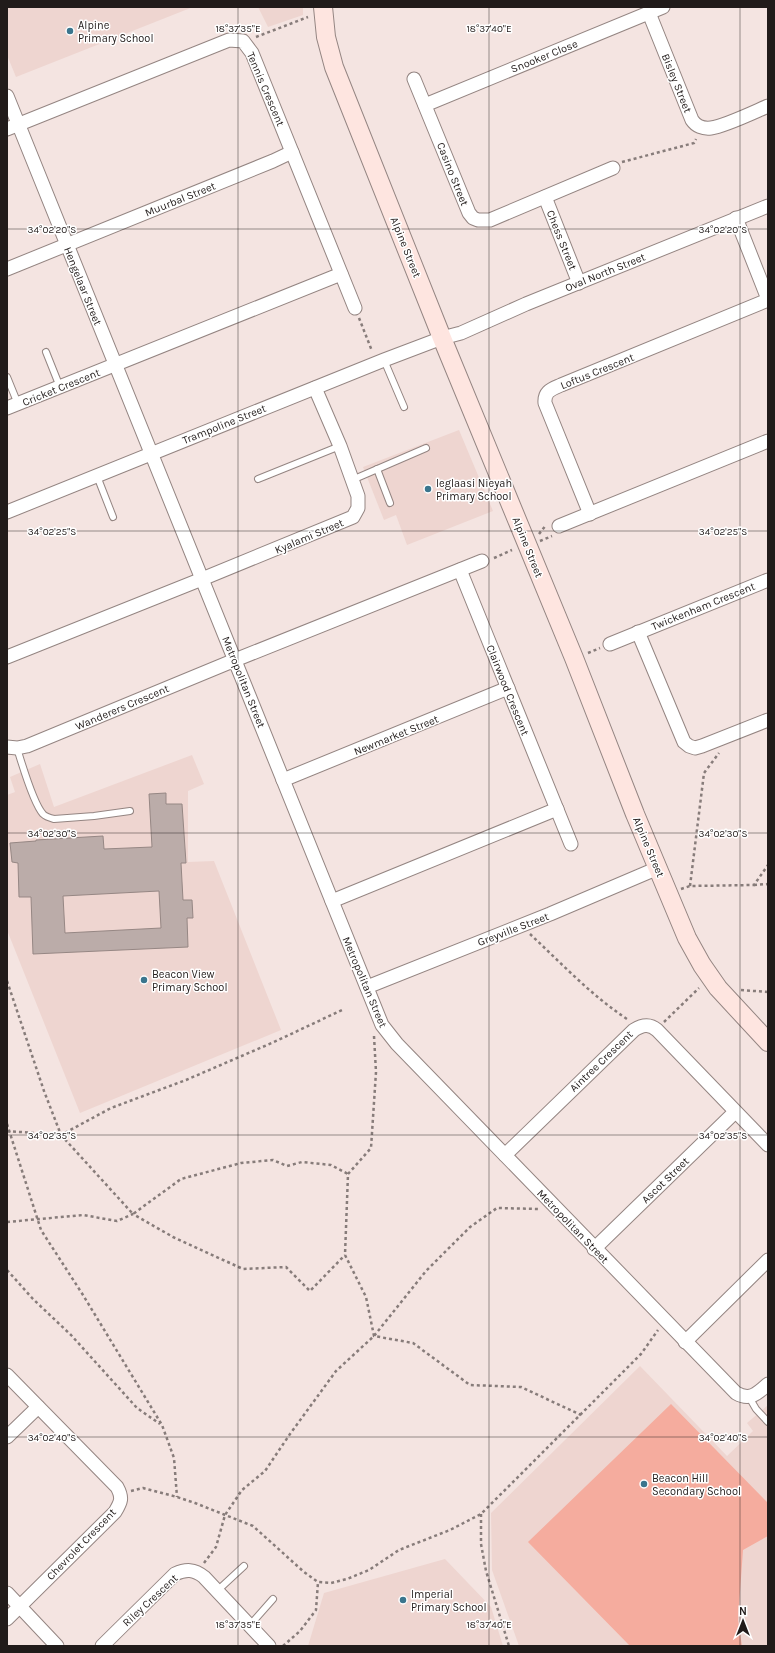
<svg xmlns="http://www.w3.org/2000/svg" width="775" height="1653" font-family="Karla,sans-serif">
<rect width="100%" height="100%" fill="#f4e4e1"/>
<g fill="#eed5d0">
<polygon points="7,7 193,7 16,77 7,55"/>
<polygon points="258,7 303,7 303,15 268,27"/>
<polygon points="459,430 493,511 407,545 396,515 384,520 363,467"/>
<polygon points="192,755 204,784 188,791 188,862 214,861 281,1030 80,1113 7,930 7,795 15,792 10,777 40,764 54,807"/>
<polygon points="640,1366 727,1456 753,1431 747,1423 768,1405 768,1646 519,1646 492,1570 491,1513"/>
<polygon points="445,1559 491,1607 503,1646 308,1646 324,1593"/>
</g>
<polygon fill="#f5ac9e" points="671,1404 768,1503 768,1536 743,1550 738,1620 742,1646 630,1646 528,1542"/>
<path fill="#bbaca9" stroke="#968784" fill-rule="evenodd" d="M166 793V804H182L186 863H181L183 900H192L193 918H187L188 947 33 954 31 897H19L18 863 12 862 10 843 36 841V840L103 836 104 849 152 847 149 794ZM159 891 161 928 65 933 63 896Z"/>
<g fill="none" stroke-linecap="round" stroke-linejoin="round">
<g stroke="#948582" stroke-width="8">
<g id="lane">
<polyline points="46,352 60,387"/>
<polyline points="384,360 404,407"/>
<polyline points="7,377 18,404"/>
<polyline points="377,469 390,503"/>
<polyline points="97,476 113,517"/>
<polyline points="258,479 340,446"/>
<polyline points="352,480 426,448"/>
<path d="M17 748C22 764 33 803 43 814 46 817 50 818 54 819L94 816 130 811"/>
<polyline points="749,1397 756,1409 768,1422"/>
<polyline points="217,1591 244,1566"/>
<polyline points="250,1625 273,1599"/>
</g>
</g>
<g stroke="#948582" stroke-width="15">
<g id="street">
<path d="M649 13 692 120C696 126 703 129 711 128 725 126 754 112 768 106"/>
<polyline points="414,79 469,213 473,218 478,220 490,220 613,168"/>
<path d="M7 96 382 1025 397 1044 736 1393C750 1401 757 1394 768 1384"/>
<polyline points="425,105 663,7"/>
<polyline points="7,129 229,40 243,41 252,53 355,308"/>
<polyline points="545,197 579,283"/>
<polyline points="736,218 768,299"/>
<polyline points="7,269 273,161 292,152"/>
<polyline points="7,408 341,274"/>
<polyline points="7,512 384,360 442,338 461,333 526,304 768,206"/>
<path d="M590 514 545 403C544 391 552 389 561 385L768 300"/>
<polyline points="559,526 768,441"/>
<polyline points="460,570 571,844"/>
<polyline points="638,632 684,742 689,746 695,748 702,746 768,720"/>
<polyline points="610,644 768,580"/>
<polyline points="7,657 202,579 353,517 358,508 358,496 340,446 315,388"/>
<polyline points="7,747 17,748 27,746 235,660 482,561"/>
<polyline points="283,780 508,688"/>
<polyline points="332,901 557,809"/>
<polyline points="367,987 550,914 658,868"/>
<path d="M505 1155 634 1030C642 1025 649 1023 657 1030L768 1145"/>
<polyline points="594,1249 735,1112"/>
<polyline points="685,1342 768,1260"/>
<path d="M7 1375 117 1487C123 1498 121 1502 115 1512L7 1619"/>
<polyline points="7,1437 38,1407"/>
<polyline points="7,1593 57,1646"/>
<path d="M102 1646 175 1574C186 1569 194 1569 204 1577L269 1646"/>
</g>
</g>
<g stroke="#948582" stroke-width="20">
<polyline id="secondary" points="323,7 326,37 334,67 442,338 574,658 635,814 687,938 702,965 718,988 768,1042"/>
</g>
<g stroke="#877c7a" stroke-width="2.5" stroke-dasharray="3 3" stroke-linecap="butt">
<polyline points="256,37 308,17"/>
<polyline points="622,162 694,143 696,139"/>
<polyline points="359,318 372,351"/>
<polyline points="539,534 546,525"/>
<polyline points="540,541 552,536"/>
<polyline points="494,558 512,550"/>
<polyline points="588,653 600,648"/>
<polyline points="754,885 768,884"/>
<polyline points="690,886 704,773 719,753"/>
<polyline points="681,889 690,886 754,885 768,865"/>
<path d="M530 934C561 963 592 996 627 1019"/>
<polyline points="7,981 44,1091 61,1135 111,1108 186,1080 274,1042 342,1010"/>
<polyline points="741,990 768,992"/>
<polyline points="664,1022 699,988"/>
<polyline points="374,1036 376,1072 371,1148 348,1174 345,1255 366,1297 374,1336 413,1343 470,1385 521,1387 581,1415"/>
<polyline points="7,1124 41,1230 83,1295 162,1425 174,1458 177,1497"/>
<polyline points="7,1131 61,1135 133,1214 181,1179 241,1163 273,1160 287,1166 302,1162 331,1165 348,1174"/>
<polyline points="7,1222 83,1215 117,1221 133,1214 173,1237 243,1269 286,1267 310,1291 345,1255"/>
<polyline points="7,1270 33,1299 71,1335 137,1408 160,1424"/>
<polyline points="131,1491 143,1488 177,1497 195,1503 253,1526 304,1572 318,1582 331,1583 347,1579 369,1570 399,1550 450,1530 481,1514 641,1354 658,1330"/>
<polyline points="481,1514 481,1544 486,1571 509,1646"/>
<polyline points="204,1563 216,1547 225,1515 242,1490 265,1471 290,1434 336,1371 374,1336 426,1271 470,1227 497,1208 539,1209"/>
<polyline points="283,1646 300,1631 316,1610 318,1582"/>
</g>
<use href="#lane" stroke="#fff" stroke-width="6"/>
<use href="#street" stroke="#fff" stroke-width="13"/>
<use href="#secondary" stroke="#fee5e0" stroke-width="18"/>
</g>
<path fill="none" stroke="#211b1a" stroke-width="1" stroke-opacity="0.45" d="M238 7V1646M489 7V1646M740 7V1646M7 229H768M7 531H768M7 833H768M7 1135H768M7 1437H768"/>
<g fill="#3a758d" stroke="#fff" stroke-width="1.5">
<circle cx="70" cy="31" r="4"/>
<circle cx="428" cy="489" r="4"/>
<circle cx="144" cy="980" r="4"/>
<circle cx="644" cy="1484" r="4"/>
<circle cx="403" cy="1600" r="4"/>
</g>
<g text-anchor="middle" stroke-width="3" stroke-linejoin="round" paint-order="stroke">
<g font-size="11" fill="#211b1a" stroke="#fff" text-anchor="start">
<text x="78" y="29">Alpine<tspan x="78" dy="13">Primary School</tspan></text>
<text x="436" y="487">Ieglaasi Nieyah<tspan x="436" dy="13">Primary School</tspan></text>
<text x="152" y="978">Beacon View<tspan x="152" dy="13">Primary School</tspan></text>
<text x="652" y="1482">Beacon Hill<tspan x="652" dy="13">Secondary School</tspan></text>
<text x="411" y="1598">Imperial<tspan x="411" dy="13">Primary School</tspan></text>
</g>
<g font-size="11" fill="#211b1a" stroke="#fff">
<text transform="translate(544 56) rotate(-22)" y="4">Snooker Close</text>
<text transform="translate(677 83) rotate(68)" y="4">Bisley Street</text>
<text transform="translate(266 89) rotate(67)" y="4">Tennis Crescent</text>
<text transform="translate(453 174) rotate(68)" y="4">Casino Street</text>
<text transform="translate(180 199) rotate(-22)" y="4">Muurbal Street</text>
<text transform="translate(562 240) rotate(68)" y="4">Chess Street</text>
<text transform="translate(406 247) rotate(68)" y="4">Alpine Street</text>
<text transform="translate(605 272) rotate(-22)" y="4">Oval North Street</text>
<text transform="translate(83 286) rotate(68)" y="4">Hengelaar Street</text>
<text transform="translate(597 371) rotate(-22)" y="4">Loftus Crescent</text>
<text transform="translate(61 387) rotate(-22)" y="4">Cricket Crescent</text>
<text transform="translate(224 424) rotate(-22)" y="4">Trampoline Street</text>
<text transform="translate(309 536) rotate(-23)" y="4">Kyalami Street</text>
<text transform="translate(528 547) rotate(68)" y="4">Alpine Street</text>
<text transform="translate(703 606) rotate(-22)" y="4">Twickenham Crescent</text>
<text transform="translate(244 682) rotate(68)" y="4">Metropolitan Street</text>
<text transform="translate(508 690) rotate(68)" y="4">Clairwood Crescent</text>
<text transform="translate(122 707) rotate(-23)" y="4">Wanderers Crescent</text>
<text transform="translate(396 735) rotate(-22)" y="4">Newmarket Street</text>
<text transform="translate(649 847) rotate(67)" y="4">Alpine Street</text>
<text transform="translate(513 929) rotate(-21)" y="4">Greyville Street</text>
<text transform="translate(365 982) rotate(67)" y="4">Metropolitan Street</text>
<text transform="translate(601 1061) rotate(-44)" y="4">Aintree Crescent</text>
<text transform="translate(665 1180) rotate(-44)" y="4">Ascot Street</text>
<text transform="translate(573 1226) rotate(46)" y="4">Metropolitan Street</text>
<text transform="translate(81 1544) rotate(-46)" y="4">Chevrolet Crescent</text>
<text transform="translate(150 1600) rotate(-43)" y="4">Riley Crescent</text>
</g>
</g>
<g font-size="10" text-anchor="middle" fill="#211b1a" stroke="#fff" stroke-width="3" stroke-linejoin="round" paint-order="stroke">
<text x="238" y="32">18°37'35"E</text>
<text x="489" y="32">18°37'40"E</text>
<text x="52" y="233">34°02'20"S</text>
<text x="723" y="233">34°02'20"S</text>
<text x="52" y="535">34°02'25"S</text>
<text x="723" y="535">34°02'25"S</text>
<text x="52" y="837">34°02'30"S</text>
<text x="723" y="837">34°02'30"S</text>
<text x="52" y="1139">34°02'35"S</text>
<text x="723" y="1139">34°02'35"S</text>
<text x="52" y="1441">34°02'40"S</text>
<text x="723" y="1441">34°02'40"S</text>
<text x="238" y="1628">18°37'35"E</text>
<text x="489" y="1628">18°37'40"E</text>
</g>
<rect width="775" height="1653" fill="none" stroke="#211b1a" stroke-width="16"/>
<g transform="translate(743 1621)" stroke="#ffffff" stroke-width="3" paint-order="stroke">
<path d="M0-3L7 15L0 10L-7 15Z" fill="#211b1a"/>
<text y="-6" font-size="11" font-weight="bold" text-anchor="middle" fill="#211b1a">N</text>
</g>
</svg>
